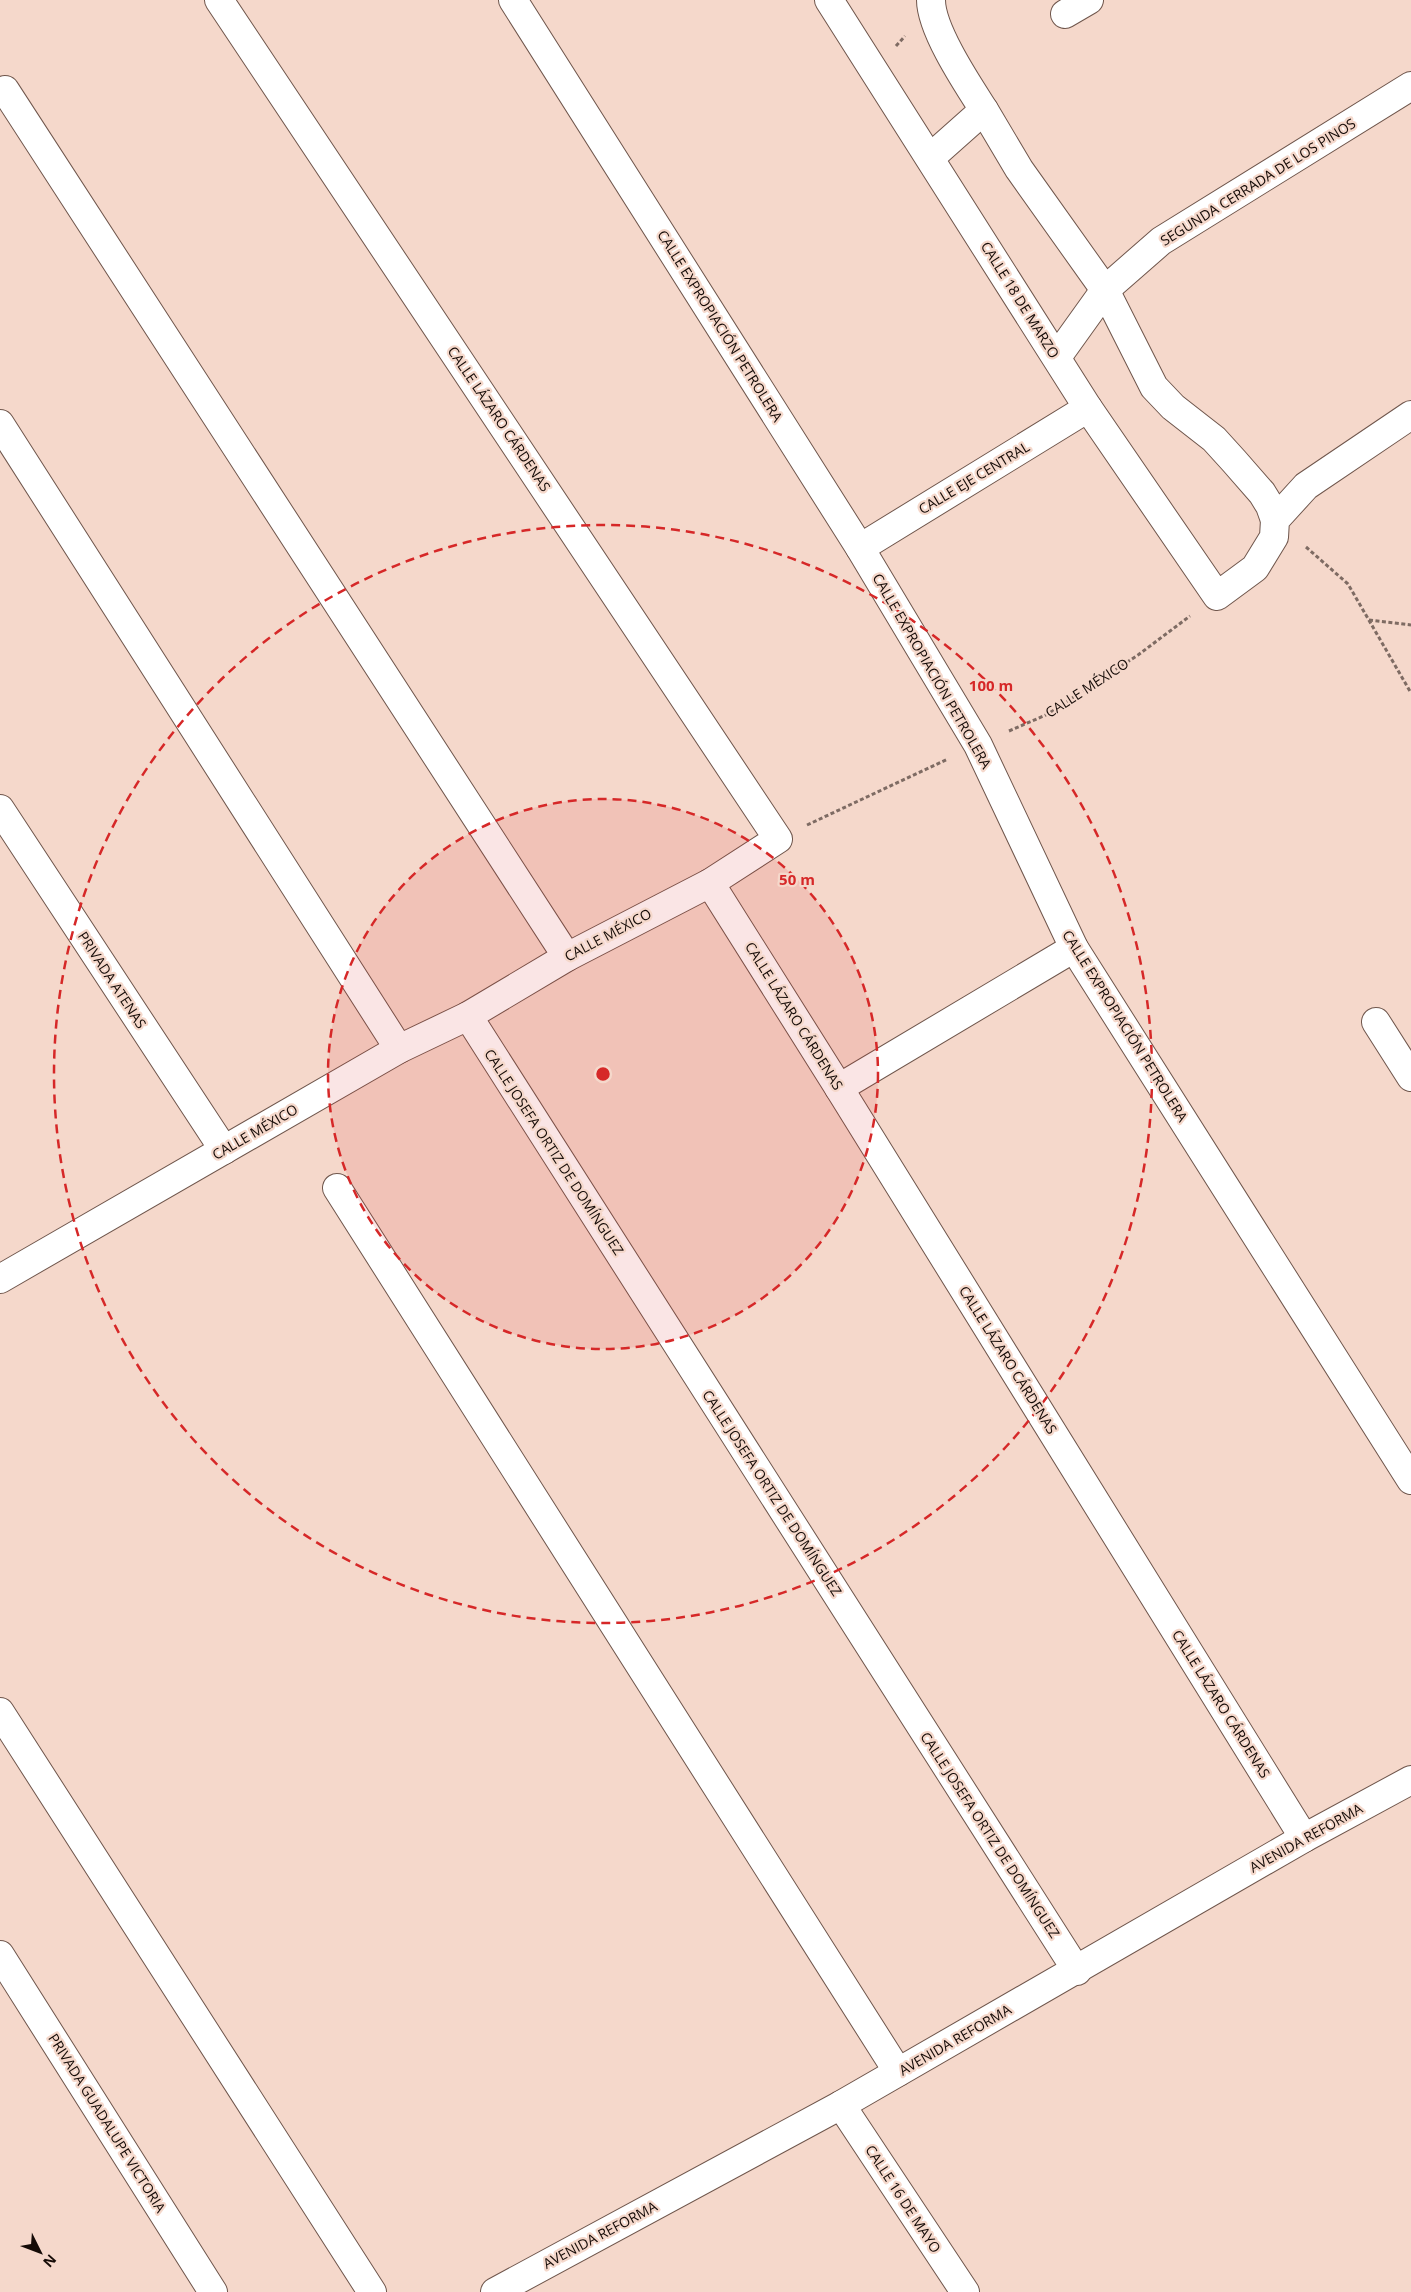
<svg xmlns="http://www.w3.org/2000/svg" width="1411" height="2292" font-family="'Open Sans',sans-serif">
<rect width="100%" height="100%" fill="#f5d8cb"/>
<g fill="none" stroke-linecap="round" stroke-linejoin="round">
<g stroke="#6f564c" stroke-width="30">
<g id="minor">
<polyline points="513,0 860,548 978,745 1074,948 1411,1480"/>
<polyline points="829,0 1088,408 1217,596 1255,568 1274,537 1275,520 1306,486 1411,415"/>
<polyline points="1065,14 1089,0"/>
<polyline points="5,90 567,957"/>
<polyline points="984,110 1019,169 1105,290 1154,387 1173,407 1214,439 1234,461 1262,493 1270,506 1275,520"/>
<path d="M930 158 984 110C968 85 931 30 931 0"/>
<polyline points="1057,357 1105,290 1161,241 1411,86"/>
<polyline points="0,424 399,1049"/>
<polyline points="860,548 1088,408"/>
<polyline points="0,809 224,1150"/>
<polyline points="710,883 839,1088 1304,1838"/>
<polyline points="468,1016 1077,1971"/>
<polyline points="1376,1022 1411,1077"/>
<polyline points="839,1088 1074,948"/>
<polyline points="337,1188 898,2072"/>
<polyline points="0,1279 399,1049 468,1016 567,957 710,883 778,839 219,0"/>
<polyline points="0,1712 372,2292"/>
<polyline points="0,1955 213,2292"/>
<polyline points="841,2105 965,2292"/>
</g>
</g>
<g stroke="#6f564c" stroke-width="30">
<polyline id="tertiary" points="495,2292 841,2105 1304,1838 1411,1780"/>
</g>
<g stroke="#7e6b63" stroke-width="3" stroke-dasharray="4 2.5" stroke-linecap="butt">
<polyline points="896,46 905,36"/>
<polyline points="1306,547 1348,584 1411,693"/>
<polyline points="1369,620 1411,625"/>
<polyline points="1009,731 1048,714 1138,655 1190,616"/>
<polyline points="807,825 948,759"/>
</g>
<use href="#minor" stroke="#fff" stroke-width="28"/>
<use href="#tertiary" stroke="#fff" stroke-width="28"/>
</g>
<circle cx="603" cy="1074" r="275" fill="#d62828" fill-opacity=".12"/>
<g fill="none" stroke="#d62828" stroke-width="2.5" stroke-dasharray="9 6">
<circle cx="603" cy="1074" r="275"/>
<circle cx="603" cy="1074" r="549"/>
</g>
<g text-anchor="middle" stroke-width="4.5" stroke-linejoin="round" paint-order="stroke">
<g font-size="14" fill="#150b07" stroke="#f5d8cb">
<text transform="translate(1258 182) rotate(-32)" y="5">SEGUNDA CERRADA DE LOS PINOS</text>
<text transform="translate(1020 300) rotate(58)" y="5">CALLE 18 DE MARZO</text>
<text transform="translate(720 326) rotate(58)" y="5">CALLE EXPROPIACIÓN PETROLERA</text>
<text transform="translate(499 419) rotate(56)" y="5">CALLE LÁZARO CÁRDENAS</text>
<text transform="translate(974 478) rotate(-31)" y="5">CALLE EJE CENTRAL</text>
<text transform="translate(932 671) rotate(60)" y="5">CALLE EXPROPIACIÓN PETROLERA</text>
<text transform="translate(1087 688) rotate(-33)" y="5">CALLE MÉXICO</text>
<text transform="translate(608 935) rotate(-28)" y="5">CALLE MÉXICO</text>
<text transform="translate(112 980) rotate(57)" y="5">PRIVADA ATENAS</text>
<text transform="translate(794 1016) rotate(58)" y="5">CALLE LÁZARO CÁRDENAS</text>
<text transform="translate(1125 1026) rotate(58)" y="5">CALLE EXPROPIACIÓN PETROLERA</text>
<text transform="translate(255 1132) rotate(-30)" y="5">CALLE MÉXICO</text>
<text transform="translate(554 1152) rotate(57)" y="5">CALLE JOSEFA ORTIZ DE DOMÍNGUEZ</text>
<text transform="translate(1008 1360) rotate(58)" y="5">CALLE LÁZARO CÁRDENAS</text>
<text transform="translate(772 1493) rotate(57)" y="5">CALLE JOSEFA ORTIZ DE DOMÍNGUEZ</text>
<text transform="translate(1221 1704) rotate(58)" y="5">CALLE LÁZARO CÁRDENAS</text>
<text transform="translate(990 1835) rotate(57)" y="5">CALLE JOSEFA ORTIZ DE DOMÍNGUEZ</text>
<text transform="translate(1306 1838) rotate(-29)" y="5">AVENIDA REFORMA</text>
<text transform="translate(955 2040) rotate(-30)" y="5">AVENIDA REFORMA</text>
<text transform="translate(107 2123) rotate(58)" y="5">PRIVADA GUADALUPE VICTORIA</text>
<text transform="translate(903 2199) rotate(57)" y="5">CALLE 16 DE MAYO</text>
<text transform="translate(600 2235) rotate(-28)" y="5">AVENIDA REFORMA</text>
</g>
</g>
<circle cx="603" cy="1074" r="8" fill="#d62828" stroke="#f5d8cb" stroke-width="2.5"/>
<g font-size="15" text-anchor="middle" font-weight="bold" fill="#d62828" stroke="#f5d8cb" stroke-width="4.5" stroke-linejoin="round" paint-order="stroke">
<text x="991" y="691">100 m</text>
<text x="797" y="885">50 m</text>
</g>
<g transform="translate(40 2252) rotate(132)" stroke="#f5d8cb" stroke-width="4" paint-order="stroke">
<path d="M0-4L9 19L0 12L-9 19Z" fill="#150b07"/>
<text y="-8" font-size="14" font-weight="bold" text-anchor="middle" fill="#150b07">N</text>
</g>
</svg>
